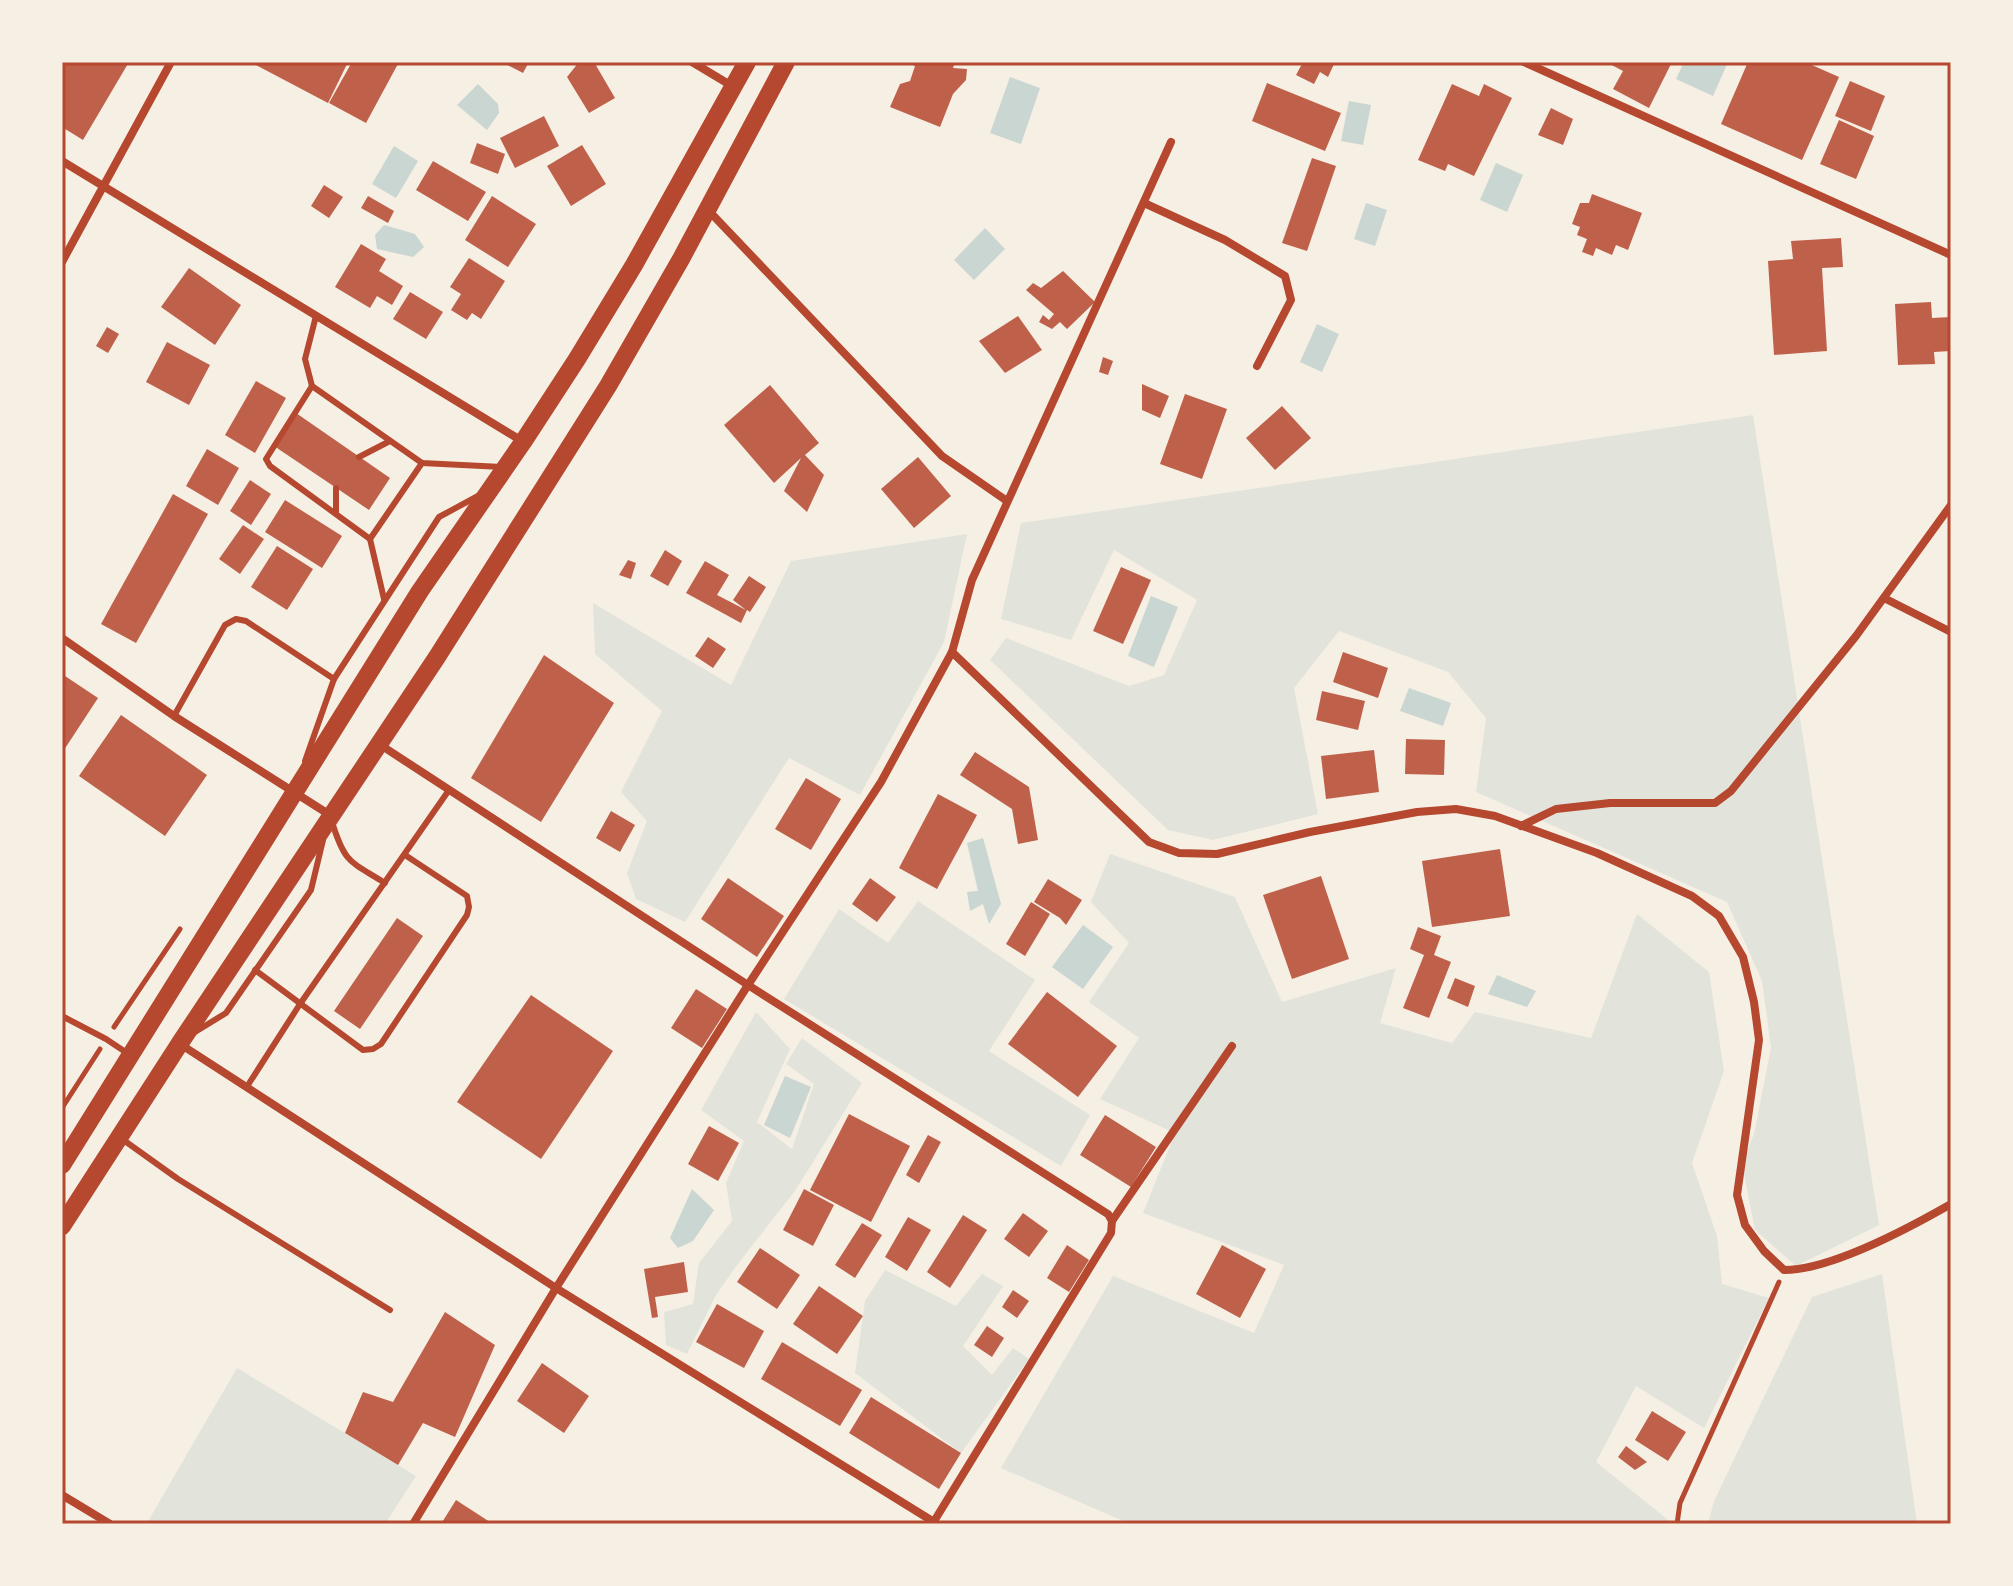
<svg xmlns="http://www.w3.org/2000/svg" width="2013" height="1586" font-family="Ubuntu,sans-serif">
<rect width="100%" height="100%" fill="#f6efe4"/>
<g fill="#e2e4dc">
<polygon points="1753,415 1879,1225 1796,1266 1755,1230 1742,1164 1754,1134 1771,1048 1762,981 1727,902 1476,792 1486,718 1448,672 1339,631 1294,688 1318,814 1213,840 1168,830 990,660 1006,638 1129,686 1164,675 1197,600 1114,550 1071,640 1001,619 1021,523"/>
<polygon points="967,534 944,642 860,795 789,758 685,922 636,899 627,873 647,821 621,792 662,711 595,654 593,603 731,685 791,561"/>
<polygon points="1110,854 1235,897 1282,1002 1396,968 1380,1023 1452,1043 1475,1012 1591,1038 1637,914 1709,972 1724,1071 1692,1163 1717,1236 1722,1284 1769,1298 1704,1428 1636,1386 1596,1462 1667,1519 1669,1524 1130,1524 1001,1468 1113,1276 1254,1333 1284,1265 1143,1213 1175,1133 1100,1099 1139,1038 1089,1002 1129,943 1091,902"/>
<polygon points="918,901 1035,980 989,1051 1090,1115 1061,1166 784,999 839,909 888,943"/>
<polygon points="756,1012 790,1049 757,1122 792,1149 814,1084 786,1064 802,1038 862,1083 795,1191 737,1265 716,1295 687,1354 666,1345 664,1312 693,1304 699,1263 732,1221 726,1183 744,1141 701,1110"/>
<polygon points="885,1270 956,1306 982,1274 1003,1286 963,1346 992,1375 1013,1348 1029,1359 961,1453 855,1373 865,1301"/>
<polygon points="1882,1274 1917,1524 1708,1524 1714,1501 1812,1297"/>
<polygon points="237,1368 416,1476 385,1524 147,1523"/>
</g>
<g fill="#c9d6d2">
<polygon points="1684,62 1728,62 1713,96 1676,79"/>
<polygon points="1010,77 1040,88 1021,144 990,133"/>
<polygon points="478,84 498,104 499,113 487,130 457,105"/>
<polygon points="1349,101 1371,105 1363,145 1341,141"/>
<polygon points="394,146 418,161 396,198 372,184"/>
<polygon points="1496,163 1523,175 1507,212 1480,200"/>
<polygon points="1366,203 1387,210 1375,246 1354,239"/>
<polygon points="384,225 415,234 424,247 413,257 377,249 375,235"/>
<polygon points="985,228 1005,249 974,280 954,260"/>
<polygon points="1317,324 1339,334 1322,372 1300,362"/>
<polygon points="1151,596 1178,607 1154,667 1128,656"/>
<polygon points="1409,688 1451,703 1443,726 1400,711"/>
<polygon points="983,838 1001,904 989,924 983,904 970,911 967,892 978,891 967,843"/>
<polygon points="1083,925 1113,947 1083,989 1052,967"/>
<polygon points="1497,975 1536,991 1527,1007 1488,994"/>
<polygon points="785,1076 811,1087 790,1138 764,1125"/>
<polygon points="692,1189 714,1210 693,1241 678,1248 670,1238"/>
</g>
<g fill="#bf614a">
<polygon points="62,62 129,62 83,140 62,127"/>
<polygon points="250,62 348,62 328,103"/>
<polygon points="352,62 399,62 366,123 329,103"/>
<polygon points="502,62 529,62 523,73"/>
<polygon points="579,62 594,62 615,98 589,113 567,77"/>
<polygon points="907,62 955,62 953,68 967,69 966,80 953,94 940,127 890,107 900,84 910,81 915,66"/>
<polygon points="1303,62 1335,62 1328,77 1320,72 1314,84 1296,75"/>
<polygon points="1606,62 1672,62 1649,108 1613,89 1623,71"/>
<polygon points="1748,62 1805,62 1839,77 1802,160 1721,124"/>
<polygon points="1850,81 1885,96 1871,131 1835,116"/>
<polygon points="1267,83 1341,113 1325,151 1252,121"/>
<polygon points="1452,84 1479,96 1484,84 1512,98 1474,176 1448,164 1445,171 1418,160"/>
<polygon points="1551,108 1573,119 1563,145 1538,135"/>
<polygon points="544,116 559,146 515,168 500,138"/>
<polygon points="1839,120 1874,136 1856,179 1820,164"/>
<polygon points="477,143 505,154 498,174 470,163"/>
<polygon points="582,145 606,184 571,206 547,166"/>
<polygon points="1312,158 1336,166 1307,251 1282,243"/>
<polygon points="433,161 486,192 468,221 416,190"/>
<polygon points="324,185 343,197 329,218 311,206"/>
<polygon points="1592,194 1642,213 1628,250 1616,245 1612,255 1596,248 1593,256 1582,252 1587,239 1577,235 1580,227 1572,224 1580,203 1589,203"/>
<polygon points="368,196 394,211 388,223 361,208"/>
<polygon points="492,196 536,224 508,267 465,240"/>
<polygon points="1841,238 1843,267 1822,268 1827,351 1774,355 1768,261 1793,259 1791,241"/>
<polygon points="361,244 386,259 379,271 403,286 392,305 377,296 370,308 335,287"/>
<polygon points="469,258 505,281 481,319 472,313 467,320 451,310 461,294 450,287"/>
<polygon points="189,268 241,305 215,345 161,307"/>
<polygon points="1063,271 1095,302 1067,329 1060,322 1052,329 1039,322 1043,315 1049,320 1054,314 1026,290 1033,283 1041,288"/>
<polygon points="410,292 443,312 426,339 393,319"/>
<polygon points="1931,302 1932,318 1951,317 1951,351 1934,352 1935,364 1898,365 1895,304"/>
<polygon points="1018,316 1042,350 1005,373 979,341"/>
<polygon points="107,327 119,334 108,353 96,346"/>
<polygon points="167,342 210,365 189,405 146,382"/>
<polygon points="1103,357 1113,361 1108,375 1099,372"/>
<polygon points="256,381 286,398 255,453 225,435"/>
<polygon points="1142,384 1169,396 1160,418 1142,410"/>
<polygon points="770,385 819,443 805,455 824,475 807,512 784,491 801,458 774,483 724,425"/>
<polygon points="1185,394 1227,409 1202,479 1160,464"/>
<polygon points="1282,406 1311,438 1275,470 1246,438"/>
<polygon points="296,413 390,478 369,510 274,446"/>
<polygon points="207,449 239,468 218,505 186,486"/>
<polygon points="918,457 951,496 914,528 881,489"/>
<polygon points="250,480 271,494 251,525 230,511"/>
<polygon points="173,494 208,514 136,643 101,624"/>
<polygon points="285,500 342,536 322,568 265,532"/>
<polygon points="243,525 264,539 240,574 219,559"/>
<polygon points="277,546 313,569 287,610 251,587"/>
<polygon points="665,550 682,561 668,586 650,576"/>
<polygon points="628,560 636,563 631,579 619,575"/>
<polygon points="705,561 729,575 717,595 746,610 733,600 749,576 766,587 750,612 747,610 741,623 686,593"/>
<polygon points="1121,567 1151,580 1123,644 1093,631"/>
<polygon points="708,637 726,649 713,668 695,656"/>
<polygon points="1343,652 1388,668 1378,698 1333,682"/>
<polygon points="544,655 614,703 541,822 471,778"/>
<polygon points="62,674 98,698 62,753"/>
<polygon points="1322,691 1365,701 1358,730 1316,720"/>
<polygon points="121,715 207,775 165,836 79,776"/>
<polygon points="1406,739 1445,740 1444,775 1405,774"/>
<polygon points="1374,750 1379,792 1326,799 1321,756"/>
<polygon points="975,752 1029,787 1038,840 1018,844 1012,809 960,775"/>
<polygon points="806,778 841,799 811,850 775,829"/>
<polygon points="938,794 977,815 937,889 899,868"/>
<polygon points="611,811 635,825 620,852 596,838"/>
<polygon points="1500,849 1510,916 1432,927 1422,861"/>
<polygon points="1321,876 1349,959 1292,979 1263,895"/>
<polygon points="728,878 784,916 757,957 701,919"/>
<polygon points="870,878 896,897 877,922 852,904"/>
<polygon points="1048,879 1082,900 1066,925 1060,918 1034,902"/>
<polygon points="1031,902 1050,914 1025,956 1006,944"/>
<polygon points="397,918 423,936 360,1029 334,1011"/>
<polygon points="1418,927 1441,936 1434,955 1451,962 1429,1018 1403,1008 1424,955 1410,949"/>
<polygon points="1455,978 1475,986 1468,1007 1447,998"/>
<polygon points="696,989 727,1009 702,1048 671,1028"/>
<polygon points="1047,992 1117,1046 1078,1097 1008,1044"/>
<polygon points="531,995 613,1051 541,1159 457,1102"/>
<polygon points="849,1114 910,1146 871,1222 810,1190"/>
<polygon points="1105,1115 1156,1147 1131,1187 1080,1155"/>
<polygon points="709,1126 739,1143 718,1181 688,1164"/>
<polygon points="928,1135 941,1142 919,1183 906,1175"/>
<polygon points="804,1189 834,1205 813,1246 783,1230"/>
<polygon points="1023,1213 1048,1231 1029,1257 1004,1239"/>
<polygon points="963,1215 987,1230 950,1288 927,1272"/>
<polygon points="908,1217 931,1230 907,1271 885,1257"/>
<polygon points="862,1223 882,1235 855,1278 835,1265"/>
<polygon points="1067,1245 1089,1260 1069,1292 1047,1278"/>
<polygon points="1222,1245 1266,1269 1240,1318 1196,1294"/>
<polygon points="760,1248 800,1275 777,1309 737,1282"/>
<polygon points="684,1262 688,1292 655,1297 658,1317 652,1318 644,1269"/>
<polygon points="819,1286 863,1316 837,1354 793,1324"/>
<polygon points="1013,1290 1029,1301 1017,1318 1002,1307"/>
<polygon points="717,1304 764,1331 744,1368 696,1342"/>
<polygon points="445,1312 495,1345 455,1437 423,1423 398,1465 345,1433 363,1392 393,1402"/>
<polygon points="987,1326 1004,1338 992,1357 974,1345"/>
<polygon points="782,1342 862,1390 840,1426 761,1379"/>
<polygon points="542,1363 589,1396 564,1433 517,1401"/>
<polygon points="871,1397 961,1453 939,1489 849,1433"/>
<polygon points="1652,1411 1686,1432 1668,1461 1635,1440"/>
<polygon points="1626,1446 1647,1462 1635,1470 1618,1457"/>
<polygon points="456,1500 493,1524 441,1524"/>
</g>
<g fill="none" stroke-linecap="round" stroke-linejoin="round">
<g stroke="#b5482f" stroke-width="5">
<polyline points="114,1027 180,929"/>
<polyline points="62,1108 100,1049"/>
<polyline points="1677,1524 1680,1503 1779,1282"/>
</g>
<g stroke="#b5482f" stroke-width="6">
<polyline points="316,316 305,359 312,386 422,463 502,467"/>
<polyline points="312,386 266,459 270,466 370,539 384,599"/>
<polyline points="359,457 390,441"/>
<polyline points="336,513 336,488"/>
<polyline points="370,539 422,463"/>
<polyline points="174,716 225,625 236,619 246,621 334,679"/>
<polyline points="305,761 334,679 439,517 478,496"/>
<path d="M332 822C345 864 350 861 385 883"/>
<polyline points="255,970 363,1050 373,1049 381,1044 467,915 469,907 467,896 405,855"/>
<polyline points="62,1016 106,1039 127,1053"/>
<polyline points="195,1032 226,1013 311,890 323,840"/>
<polyline points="248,1085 300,1004 449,790"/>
<polyline points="122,1139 178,1179 390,1310"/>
</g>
<g stroke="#b5482f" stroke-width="8">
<polyline points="692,62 732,86"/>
<polyline points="1524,62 1951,255"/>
<polyline points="62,161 522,441"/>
<polyline points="1144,203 1225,240 1285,276 1291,300 1257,366"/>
<polyline points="708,210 942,456 1007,501"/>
<polyline points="62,262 171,62"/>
<polyline points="1884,598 1951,632"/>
<polyline points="62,638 174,716 330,815"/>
<path d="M952 652 1149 842 1179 853 1217 854 1310 832 1417 812 1456 809 1495 816 1597 853 1692 896 1719 916 1743 957 1754 1002 1759 1040 1737 1195 1745 1225 1764 1251 1784 1270C1832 1270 1909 1228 1951 1204"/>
<polyline points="379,744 748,985 1108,1214 1112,1221"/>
<polyline points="1521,826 1556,809 1610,803 1715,803 1731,791 1856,636 1951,505"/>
<polyline points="180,1044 556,1288 934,1522"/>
<polyline points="62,1495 110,1524"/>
<polyline points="933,1523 1111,1233 1112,1221 1232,1046"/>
<polyline points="413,1524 556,1288 748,985 881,782 952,652 972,580 1171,142"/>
</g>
<g stroke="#b5482f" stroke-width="18">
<polyline points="62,1165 420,591 523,442 577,359 634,265 747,62"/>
<polyline points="62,1226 182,1040 437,657 608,386 681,259 786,62"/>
</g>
</g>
<rect width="2013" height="1586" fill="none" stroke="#f6efe4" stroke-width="128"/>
<rect x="64" y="64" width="1885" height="1458" fill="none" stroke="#b5482f" stroke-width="3"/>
</svg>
